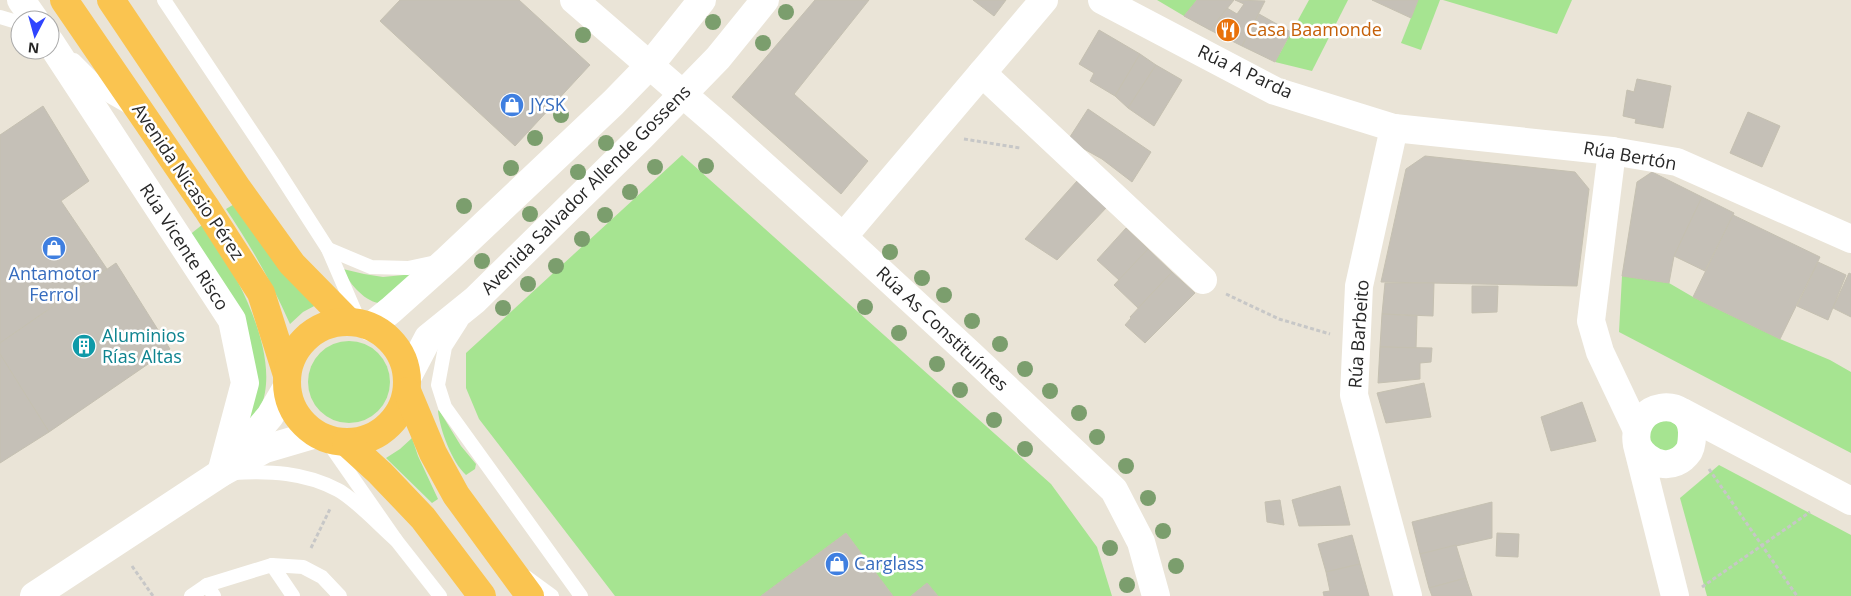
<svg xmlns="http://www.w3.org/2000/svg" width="1851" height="596" font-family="'Open Sans',sans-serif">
<rect width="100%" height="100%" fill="#eae4d7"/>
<g fill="#a6e491">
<polygon points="1157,0 1197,0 1184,16"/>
<polygon points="1309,0 1348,0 1312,71 1275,62"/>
<polygon points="1418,0 1440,0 1421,50 1401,43"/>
<polygon points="1443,0 1572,0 1557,34"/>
<polygon points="682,155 1051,484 1097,547 1112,596 938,596 927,583 911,596 893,596 846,533 761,596 615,596 479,419 466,388 466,353"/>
<path d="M236 203 318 304 303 312 290 324C272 283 251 246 226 209Z"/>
<path d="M202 225C214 245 228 264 239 284 256 318 277 371 260 409 257 418 248 426 242 434L249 393 188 236Z"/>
<path d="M343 269 364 274 383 277 414 274 378 303C363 300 348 282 343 269Z"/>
<polygon points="1622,276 1669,283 1693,297 1780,339 1830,360 1851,372 1851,453 1619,332"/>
<circle cx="349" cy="382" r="41"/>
<path d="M439 410 461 446 476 464 475 469 466 475C452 462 440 430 438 411Z"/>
<polygon points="1646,419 1680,421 1680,449 1654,455"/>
<polygon points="412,438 418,456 438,499 432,503 386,458 400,449"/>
<polygon points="1719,465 1851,535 1851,596 1707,596 1680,498"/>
</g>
<g fill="#c5c0b7" stroke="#c5c0b1">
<polygon points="400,0 519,0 590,65 515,146 380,21"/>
<polygon points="815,0 869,0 794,94 868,161 841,194 732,97"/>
<polygon points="973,0 1006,0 994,16"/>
<polygon points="1197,0 1234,0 1210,30 1184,16"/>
<polygon points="1235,0 1265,1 1242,46 1210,30 1227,8 1237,14 1244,4"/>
<polygon points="1372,0 1418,0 1411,18"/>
<polygon points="1259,14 1291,32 1275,62 1242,46"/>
<polygon points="1099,30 1140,54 1115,96 1090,81 1094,73 1079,64"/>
<polygon points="1140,54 1156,65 1128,108 1115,96"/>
<polygon points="1156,65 1182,80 1154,126 1128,108"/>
<polygon points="1637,79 1671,86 1663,128 1635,123 1636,119 1623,116 1627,90 1634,92"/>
<polygon points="43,106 89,181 61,201 107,269 0,343 0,135"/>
<polygon points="1088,109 1151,152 1132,182 1102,159 1068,140"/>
<polygon points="1748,112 1780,126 1762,167 1730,153"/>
<polygon points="1425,156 1575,172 1589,189 1577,286 1381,282 1406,169"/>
<polygon points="1652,172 1702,197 1674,256 1669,283 1622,276 1637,182"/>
<polygon points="1077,181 1107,207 1057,260 1025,239"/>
<polygon points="1702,197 1734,213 1705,271 1674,256"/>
<polygon points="1733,215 1820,257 1780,339 1693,297"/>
<polygon points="1126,228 1148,249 1119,280 1097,260"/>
<polygon points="1148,249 1172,272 1138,308 1114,285"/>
<polygon points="1818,262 1846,275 1828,320 1797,306"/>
<polygon points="116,263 170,349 49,432 0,354 0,343"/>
<polygon points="1172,272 1195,293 1145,343 1125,325 1131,318 1130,317"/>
<polygon points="1849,273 1851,274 1851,317 1833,308"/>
<polygon points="1385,283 1434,283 1433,316 1382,314"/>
<polygon points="1472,286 1498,286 1497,312 1472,313"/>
<polygon points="1382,314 1417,316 1416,348 1380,347"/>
<polygon points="1380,347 1432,348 1431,362 1420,363 1420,379 1378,383"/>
<polygon points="0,354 49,432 0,463"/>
<polygon points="1424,383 1431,417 1386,423 1377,393"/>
<polygon points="1582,402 1596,441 1551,451 1541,417"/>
<polygon points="1340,486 1350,525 1299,526 1292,500"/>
<polygon points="1280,500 1284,525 1267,522 1265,502"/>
<polygon points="1492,502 1492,538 1420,554 1412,522"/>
<polygon points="846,533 893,596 761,596"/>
<polygon points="1497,533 1519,534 1518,557 1496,556"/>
<polygon points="1352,535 1360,564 1326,572 1318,544"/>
<polygon points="1456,545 1466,578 1429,588 1420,554"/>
<polygon points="1360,564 1369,596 1324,596 1323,592 1330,591 1326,572"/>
<polygon points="1466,578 1472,596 1432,596 1429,588"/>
<polygon points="927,583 938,596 911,596"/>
</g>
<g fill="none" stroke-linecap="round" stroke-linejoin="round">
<g stroke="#c7c7c7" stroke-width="3" stroke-dasharray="4 2.5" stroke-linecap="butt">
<polyline points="964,139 1020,148"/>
<polyline points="1226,294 1279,319 1330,334"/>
<polyline points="1709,469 1797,596"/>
<polyline points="311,548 330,509"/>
<polyline points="132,566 153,596"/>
<polyline points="1702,587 1810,512"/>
</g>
<g stroke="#fff" stroke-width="14">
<polyline points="164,0 274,165 328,249 360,323"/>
<polyline points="0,17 20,23"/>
<polyline points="74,60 111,97 132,109"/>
<polyline points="328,249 371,267 408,268 436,262"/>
<polyline points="461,322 445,347 438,385 445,407 581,596"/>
<polyline points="325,438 396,540 440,596"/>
<path d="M233 473C270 471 304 472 338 490 355 499 380 526 396 540"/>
<polyline points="272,565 293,596"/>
<polyline points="526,577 552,596"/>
<polyline points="207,585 214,596"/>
<polyline points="191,596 207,585 272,565 303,567 322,577 340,596"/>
</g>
<g stroke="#fff" stroke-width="28">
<polyline points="21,0 35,20"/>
<polyline points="574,0 722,128 843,237 970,354 1114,490 1141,542 1156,596"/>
<polyline points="1102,0 1275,91 1394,128 1612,151 1677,162 1851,239"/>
<polyline points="50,42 232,320 245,383 221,473"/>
<polyline points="982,73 1203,280"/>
<polyline points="1394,128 1359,286 1354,395 1408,596"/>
<polyline points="1612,151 1591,321 1600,352 1636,428"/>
<polyline points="843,237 1044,0"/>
<polyline points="370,327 391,310 447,260 613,103 650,65 702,0"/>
<polyline points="407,378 428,338 475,300 642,136 718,58 765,0"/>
<polyline points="1682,412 1851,501"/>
<path d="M1637 445C1648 465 1674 473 1689 451 1692 445 1692 439 1692 432 1691 395 1629 400 1637 445L1675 596"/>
<polyline points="232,461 270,416 287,387"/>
<polyline points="34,596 221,473 265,449 316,434"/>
</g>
<g stroke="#fac450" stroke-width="28">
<polyline points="64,0 207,209 261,293 287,375"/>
<polyline points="111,0 238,189 292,264 349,322"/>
<circle cx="347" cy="382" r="60"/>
<polyline points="407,391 433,453 456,495 530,596"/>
<polyline points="346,442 380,473 423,518 482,596"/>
</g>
</g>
<g fill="#7b9e6d">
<circle cx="786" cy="12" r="8"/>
<circle cx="713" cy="22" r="8"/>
<circle cx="583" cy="35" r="8"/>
<circle cx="763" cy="43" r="8"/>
<circle cx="561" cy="115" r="8"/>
<circle cx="535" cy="138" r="8"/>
<circle cx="606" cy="143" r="8"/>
<circle cx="706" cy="166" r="8"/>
<circle cx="655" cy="167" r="8"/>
<circle cx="511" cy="168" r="8"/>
<circle cx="578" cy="172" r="8"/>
<circle cx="630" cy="192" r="8"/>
<circle cx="464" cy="206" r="8"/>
<circle cx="530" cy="214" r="8"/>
<circle cx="605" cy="215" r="8"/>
<circle cx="582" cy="239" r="8"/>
<circle cx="890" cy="252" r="8"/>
<circle cx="482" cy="261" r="8"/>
<circle cx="556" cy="266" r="8"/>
<circle cx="922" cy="278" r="8"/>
<circle cx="528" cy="284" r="8"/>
<circle cx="944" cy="295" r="8"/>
<circle cx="865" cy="307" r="8"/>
<circle cx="503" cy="308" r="8"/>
<circle cx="972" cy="321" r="8"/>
<circle cx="899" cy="333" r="8"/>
<circle cx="1000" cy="344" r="8"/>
<circle cx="937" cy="364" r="8"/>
<circle cx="1025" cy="369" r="8"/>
<circle cx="960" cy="390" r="8"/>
<circle cx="1050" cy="391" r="8"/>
<circle cx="1079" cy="413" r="8"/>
<circle cx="994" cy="420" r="8"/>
<circle cx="1097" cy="437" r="8"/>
<circle cx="1025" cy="449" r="8"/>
<circle cx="1126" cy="466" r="8"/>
<circle cx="1148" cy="498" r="8"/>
<circle cx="1163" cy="531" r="8"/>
<circle cx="1110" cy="548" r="8"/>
<circle cx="1176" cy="566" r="8"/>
<circle cx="1127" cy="585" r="8"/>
</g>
<defs>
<g id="restaurant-disc" transform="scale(1.25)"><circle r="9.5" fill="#e8710a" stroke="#fff"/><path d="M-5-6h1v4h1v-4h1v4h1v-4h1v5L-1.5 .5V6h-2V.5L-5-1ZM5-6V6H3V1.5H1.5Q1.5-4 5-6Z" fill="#fff"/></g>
<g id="shop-disc" transform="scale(1.25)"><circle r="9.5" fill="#3f7fe0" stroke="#fff"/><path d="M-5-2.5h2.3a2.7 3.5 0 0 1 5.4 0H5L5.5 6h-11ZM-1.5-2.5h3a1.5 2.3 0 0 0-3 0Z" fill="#fff"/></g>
<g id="building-disc" transform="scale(1.25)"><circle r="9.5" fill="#0f9aa8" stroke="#fff"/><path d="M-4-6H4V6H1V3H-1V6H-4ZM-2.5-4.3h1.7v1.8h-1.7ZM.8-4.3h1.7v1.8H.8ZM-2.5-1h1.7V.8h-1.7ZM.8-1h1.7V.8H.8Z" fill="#fff"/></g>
</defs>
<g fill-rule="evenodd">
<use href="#restaurant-disc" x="1228" y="30"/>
<use href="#shop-disc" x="512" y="105"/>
<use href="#shop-disc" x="54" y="248"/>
<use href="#building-disc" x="84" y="346"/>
<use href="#shop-disc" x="837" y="564"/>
</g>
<g text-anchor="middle" stroke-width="5" stroke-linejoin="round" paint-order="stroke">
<g font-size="18" fill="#c56008" stroke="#fff" text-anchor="start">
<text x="1246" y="36">Casa Baamonde</text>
</g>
<g font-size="18" fill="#272727" stroke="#fff">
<text transform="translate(1245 72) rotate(25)" y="6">Rúa A Parda</text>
<text transform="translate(1630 156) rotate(10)" y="6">Rúa Bertón</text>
<text transform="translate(188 182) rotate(56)" y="6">Avenida Nicasio Pérez</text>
<text transform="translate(586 190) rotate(-45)" y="6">Avenida Salvador Allende Gossens</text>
<text transform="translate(184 247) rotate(57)" y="6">Rúa Vicente Risco</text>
<text transform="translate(942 329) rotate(43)" y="6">Rúa As Constituíntes</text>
<text transform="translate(1359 334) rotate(-86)" y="6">Rúa Barbeito</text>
</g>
<g font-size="18" fill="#366cbe" stroke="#fff" text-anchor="start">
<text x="530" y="111">JYSK</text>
<text x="54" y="280" text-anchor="middle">Antamotor<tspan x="54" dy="21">Ferrol</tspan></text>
<text x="854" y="570">Carglass</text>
</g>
<g font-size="18" fill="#0d838f" stroke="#fff" text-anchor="start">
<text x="102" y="342">Aluminios<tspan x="102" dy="21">Rías Altas</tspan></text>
</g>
</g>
<g transform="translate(35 35) rotate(186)"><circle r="24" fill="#ffffff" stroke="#a9a9a9"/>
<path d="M0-4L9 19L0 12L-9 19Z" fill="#2f44ff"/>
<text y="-8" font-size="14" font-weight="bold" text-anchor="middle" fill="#272727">N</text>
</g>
</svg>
